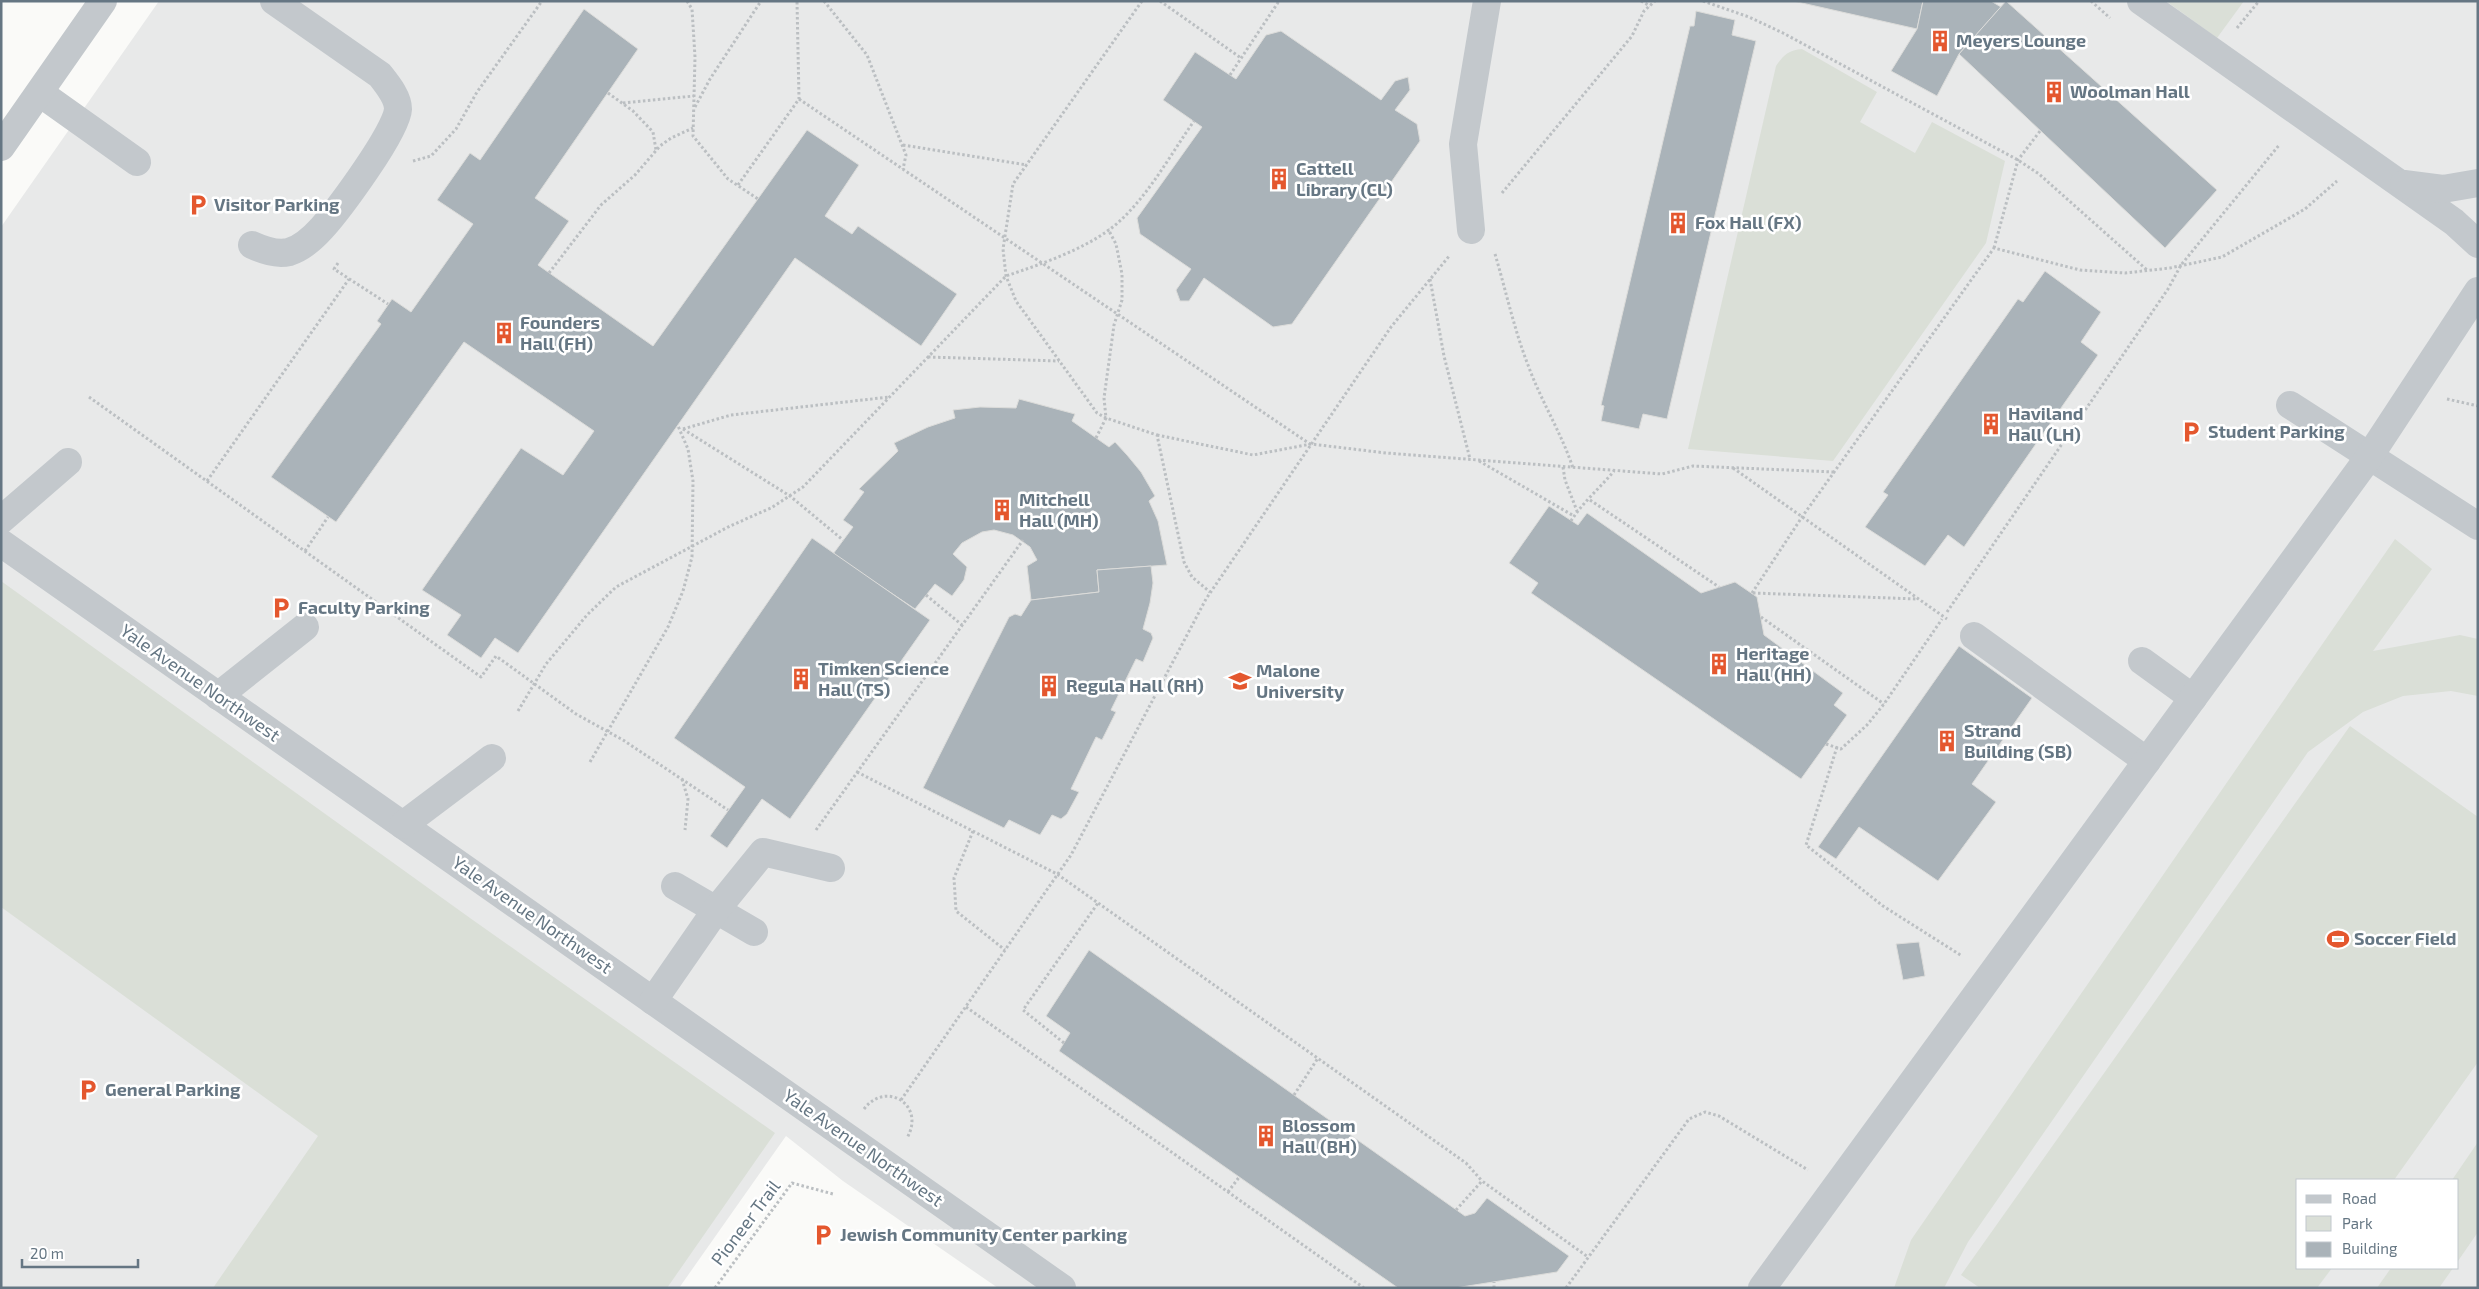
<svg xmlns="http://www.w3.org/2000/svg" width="2479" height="1289" font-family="'Exo 2',sans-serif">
<rect width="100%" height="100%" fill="#fafaf8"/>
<path fill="#e8e9e9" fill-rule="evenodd" d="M159 1H2478V1288H998L843 1181 786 1136 679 1288H1V227ZM2298 1180H2458V1268H2298Z"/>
<g fill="#dadfd7">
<polygon points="2166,1 2244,1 2217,38"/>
<path d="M1802 49 1877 92 1860 122 1915 153 1932 122 2005 161 1986 243 1833 461 1688 449 1776 66C1783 56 1788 50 1802 49Z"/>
<polygon points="2395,539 2432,569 2373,651 2460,635 2478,639 2478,696 2451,691 2403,696 2363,712 2308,752 1968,1242 1944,1288 1894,1288 1911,1240"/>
<polygon points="1,581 470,918 775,1133 667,1288 213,1288 318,1136 1,907"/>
<polygon points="2350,726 2478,817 2478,1062 2394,1180 2298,1180 2298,1268 2332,1268 2317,1288 1980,1288 1961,1275"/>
<polygon points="2478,1142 2478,1232 2458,1261 2458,1180 2452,1180"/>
<polygon points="2391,1268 2453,1268 2439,1288 2377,1288"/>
</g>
<g fill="#aab3b9" stroke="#dcdcda">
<polygon points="1793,1 1923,1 1917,29"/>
<polygon points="1923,1 1991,1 2001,7 1959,54 1937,96 1891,71 1917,29"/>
<polygon points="2006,1 2217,190 2165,248 1959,54"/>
<polygon points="584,9 638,49 535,198 569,221 538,265 653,346 807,130 859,165 825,216 852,234 858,226 957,294 921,346 795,258 518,653 495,638 481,658 447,635 461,615 422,590 521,448 563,475 594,431 464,342 336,522 271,477 381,324 377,321 392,299 411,312 473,224 437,200 470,153 480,160"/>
<polygon points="1696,11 1735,20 1732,35 1756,41 1667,419 1643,414 1639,429 1601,421 1604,406 1601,405 1690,26 1694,26"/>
<polygon points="1281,31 1381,100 1395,81 1408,77 1410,90 1395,110 1417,124 1420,141 1292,324 1273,327 1204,278 1189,301 1180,301 1176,290 1191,269 1140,234 1137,218 1202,127 1163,100 1195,52 1236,79 1266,35"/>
<polygon points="2045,271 2101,312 2081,342 2098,355 1964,547 1948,535 1925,566 1865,527 1888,495 1883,492 2018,299 2023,302"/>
<polygon points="1019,399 1075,414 1072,421 1109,447 1115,442 1127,455 1141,472 1155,496 1149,501 1158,521 1167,565 1097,570 1099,592 1031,600 1027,566 1037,560 1030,547 1013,535 994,530 982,532 962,543 953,554 967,567 964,580 952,596 935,584 915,609 833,554 853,527 843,520 864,492 859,489 898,451 894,443 928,427 955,418 953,410 980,407 1016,408"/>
<polygon points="1549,506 1578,525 1587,513 1701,593 1735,582 1757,597 1764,635 1843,693 1834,705 1847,715 1801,779 1531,593 1538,583 1509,563"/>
<polygon points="812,538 930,620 790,819 762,799 727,848 710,836 745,787 674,738"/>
<polygon points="1151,566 1153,583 1150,603 1143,629 1151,633 1153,638 1143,662 1136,659 1111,710 1116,712 1102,740 1096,737 1071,789 1079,792 1067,814 1061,819 1052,815 1040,835 1009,820 1004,828 923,788 1009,617 1015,614 1021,616 1031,600 1099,592 1097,570"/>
<polygon points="1959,646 2032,698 1972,784 1996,802 1938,881 1859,827 1836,859 1818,847"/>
<polygon points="1919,942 1925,976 1903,980 1896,944"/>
<polygon points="1089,950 1465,1216 1475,1213 1487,1198 1569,1256 1557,1272 1455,1288 1398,1288 1059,1051 1070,1033 1046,1016"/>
</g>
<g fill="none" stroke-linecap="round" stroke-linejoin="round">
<g stroke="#bbbfc2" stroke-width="3" stroke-dasharray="2.5 2.5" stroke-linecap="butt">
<polyline points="687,1 692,9 695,57 693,136 728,179 758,199"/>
<polyline points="824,1 867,55 906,155 903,169"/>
<polyline points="1142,1 1013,184 1003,249 1006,276 1016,301 1097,413 1106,418 1157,435 1184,562 1192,577 1210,592"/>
<polyline points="1160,1 1241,58"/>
<polyline points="1641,1 1650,6"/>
<polyline points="1703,1 1749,17 1783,33 2018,160 2039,174 2147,270"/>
<polyline points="2091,1 2110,18"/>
<polyline points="2237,28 2259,1"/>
<polyline points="1230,75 1279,1"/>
<polyline points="608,93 633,111 653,132 656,150"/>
<polyline points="799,99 1310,444"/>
<polyline points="623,103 694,96"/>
<polyline points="695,107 710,79 761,1"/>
<polyline points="903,145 1027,165"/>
<polyline points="413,161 431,156 456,129 477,92 542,1"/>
<polyline points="738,185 799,99 797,1"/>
<polyline points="1502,193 1632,36 1644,11 1655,1"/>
<polyline points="1994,248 2018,160 2040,131"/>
<path d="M1495 254C1506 291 1514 329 1528 365 1541 401 1561 432 1573 468"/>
<polyline points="338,263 334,269 388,304"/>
<polyline points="549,273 601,205 635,175 660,146 671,138 693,128"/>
<polyline points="1430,279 1444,356 1470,459"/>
<polyline points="928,357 1059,361"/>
<polyline points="89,397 481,677 496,656 576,714 623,740 728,810"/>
<polyline points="2447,399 2478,406"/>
<polyline points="683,429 731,415 889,397"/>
<polyline points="683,429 790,496 843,540"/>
<polyline points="1157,435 1253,455 1311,444 1386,453 1662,474 1693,466 1834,472"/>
<polyline points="1096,438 1106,418 1104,398 1114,325 1122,300 1122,274 1116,244 1108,229"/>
<polyline points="1479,461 1574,516"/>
<polyline points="1563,467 1565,480 1577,511"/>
<polyline points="1733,468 1947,619"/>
<polyline points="207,481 349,279"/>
<polyline points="1590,500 1719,587"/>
<path d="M1571 521C1582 503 1600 488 1614 471"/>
<polyline points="305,551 328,517"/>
<polyline points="1752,593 1802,517 1994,248 2080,270 2125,273 2170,268 2222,257 2305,209 2337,181"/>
<polyline points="1753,593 1917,599"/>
<polyline points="926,595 962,625"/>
<polyline points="1947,612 2168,289 2181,265 2280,144"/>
<polyline points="1761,617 1884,704"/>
<path d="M518 711 546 664 587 615 616 587 730 526 771 508 803 487 1006 276C1044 263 1093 247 1122 219 1151 191 1171 154 1194 121"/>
<polyline points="1826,744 1841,749 1867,725 1884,704 1942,619"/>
<polyline points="1837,747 1806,845 1883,906 1962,956"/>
<polyline points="590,762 668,627 683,591 692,557 693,481 688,449 678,426"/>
<polyline points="857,772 1057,874 1466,1163 1482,1181"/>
<polyline points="682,779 688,799 685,830"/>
<polyline points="816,830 1023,540"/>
<polyline points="973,831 954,878 956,911 1005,950"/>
<polyline points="966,1007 1364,1288"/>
<polyline points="1064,1043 1023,1010 1098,903"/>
<polyline points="1294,1095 1318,1058"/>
<polyline points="901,1100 1071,855 1206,599 1391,327 1450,255"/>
<path d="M864 1109C886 1080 926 1105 907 1138"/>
<polyline points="1228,1192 1240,1176"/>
<polyline points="1456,1210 1482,1181 1588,1257"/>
<polyline points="715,1288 792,1183 833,1194"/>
<polyline points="1494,1288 1494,1282"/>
<polyline points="1566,1288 1689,1119 1705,1112 1719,1116 1808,1170"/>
</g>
<g stroke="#c3c8cc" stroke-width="28">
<polyline points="2141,1 2454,222 2478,244"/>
<polyline points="40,93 137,162"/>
<polyline points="1,147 103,1"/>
<polyline points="2404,184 2443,189 2478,183"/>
<polyline points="1471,230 1463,144 1487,1"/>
<path d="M252 245C263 250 276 255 289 252 302 248 313 238 322 228 339 209 397 131 398 109 398 97 387 84 380 75L274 1"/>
<polyline points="2290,405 2478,526"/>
<polyline points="1,520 68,462"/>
<polyline points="1,543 1062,1288"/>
<polyline points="1974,636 2147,761"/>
<polyline points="2142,661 2193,698"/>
<polyline points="218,696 305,627"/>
<polyline points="403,825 492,758"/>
<polyline points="675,886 754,932"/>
<polyline points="653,1001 716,910 763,852 831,868"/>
<polyline points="1762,1288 2369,457 2478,291"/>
</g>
</g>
<defs>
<g id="building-bare" transform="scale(1.725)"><path d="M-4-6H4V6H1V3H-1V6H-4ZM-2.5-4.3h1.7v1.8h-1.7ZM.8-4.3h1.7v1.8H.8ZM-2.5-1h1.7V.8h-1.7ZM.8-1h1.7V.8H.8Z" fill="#e4572e" stroke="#fff" stroke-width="2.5" paint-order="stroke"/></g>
<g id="parking-bare" transform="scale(1.725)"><path d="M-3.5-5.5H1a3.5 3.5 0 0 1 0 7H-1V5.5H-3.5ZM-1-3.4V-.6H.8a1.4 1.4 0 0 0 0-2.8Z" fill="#e4572e" stroke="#fff" stroke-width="2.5" paint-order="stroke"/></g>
<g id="university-bare" transform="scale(1.725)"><path d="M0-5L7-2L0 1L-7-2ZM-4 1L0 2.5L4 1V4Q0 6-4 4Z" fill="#e4572e" stroke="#fff" stroke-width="2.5" paint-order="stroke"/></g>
<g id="stadium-bare" transform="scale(1.725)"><path d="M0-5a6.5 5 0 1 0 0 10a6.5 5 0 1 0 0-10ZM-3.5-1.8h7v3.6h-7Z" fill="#e4572e" stroke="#fff" stroke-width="2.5" paint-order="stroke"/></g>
</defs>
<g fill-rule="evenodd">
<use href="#building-bare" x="1940" y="41"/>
<use href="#building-bare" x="2054" y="92"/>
<use href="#building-bare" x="1279" y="179"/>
<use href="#parking-bare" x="198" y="205"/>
<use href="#building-bare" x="1678" y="223"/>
<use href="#building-bare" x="504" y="333"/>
<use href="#building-bare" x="1991" y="424"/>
<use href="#parking-bare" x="2191" y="432"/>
<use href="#building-bare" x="1002" y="510"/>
<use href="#parking-bare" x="281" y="608"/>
<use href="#building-bare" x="1719" y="664"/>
<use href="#building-bare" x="801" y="679"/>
<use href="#university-bare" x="1240" y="681"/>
<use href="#building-bare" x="1049" y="686"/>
<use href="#building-bare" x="1947" y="741"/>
<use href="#stadium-bare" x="2338" y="939"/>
<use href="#parking-bare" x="88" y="1090"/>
<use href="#building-bare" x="1266" y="1136"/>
<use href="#parking-bare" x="823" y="1235"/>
</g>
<g text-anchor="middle" stroke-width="5" stroke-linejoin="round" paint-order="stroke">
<g font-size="18" font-weight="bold" fill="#657683" stroke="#fff" text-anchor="start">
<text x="1956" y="47">Meyers Lounge</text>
<text x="2070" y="98">Woolman Hall</text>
<text x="1296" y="175">Cattell<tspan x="1296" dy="21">Library (CL)</tspan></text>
<text x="214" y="211">Visitor Parking</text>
<text x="1695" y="229">Fox Hall (FX)</text>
<text x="520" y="329">Founders<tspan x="520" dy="21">Hall (FH)</tspan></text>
<text x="2008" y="420">Haviland<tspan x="2008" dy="21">Hall (LH)</tspan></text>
<text x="2208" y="438">Student Parking</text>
<text x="1019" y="506">Mitchell<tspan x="1019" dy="21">Hall (MH)</tspan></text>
<text x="298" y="614">Faculty Parking</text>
<text x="1736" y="660">Heritage<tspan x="1736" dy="21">Hall (HH)</tspan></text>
<text x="818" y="675">Timken Science<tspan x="818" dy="21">Hall (TS)</tspan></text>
<text x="1256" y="677">Malone<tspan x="1256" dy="21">University</tspan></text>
<text x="1066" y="692">Regula Hall (RH)</text>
<text x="1964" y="737">Strand<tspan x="1964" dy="21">Building (SB)</tspan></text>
<text x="2354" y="945">Soccer Field</text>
<text x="105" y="1096">General Parking</text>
<text x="1282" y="1132">Blossom<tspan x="1282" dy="21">Hall (BH)</tspan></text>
<text x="840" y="1241">Jewish Community Center parking</text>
</g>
<g font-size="18" fill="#657683" stroke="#fff">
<text transform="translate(200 683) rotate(35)" y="6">Yale Avenue Northwest</text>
<text transform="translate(532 915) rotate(35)" y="6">Yale Avenue Northwest</text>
<text transform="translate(863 1148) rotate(35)" y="6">Yale Avenue Northwest</text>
<text transform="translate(746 1223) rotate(-53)" y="6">Pioneer Trail</text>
</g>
</g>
<rect width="2479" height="1289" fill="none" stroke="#657683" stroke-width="5"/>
<rect x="2296" y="1179" width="162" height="90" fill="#ffffff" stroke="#c1c8cd"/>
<rect x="2306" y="1195" width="25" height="8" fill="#c3c8cc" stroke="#c1c8cd"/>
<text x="2342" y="1204" font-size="15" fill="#657683">Road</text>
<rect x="2306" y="1216" width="25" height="15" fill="#dadfd7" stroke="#c1c8cd"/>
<text x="2342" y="1229" font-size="15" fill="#657683">Park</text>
<rect x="2306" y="1242" width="25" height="15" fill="#aab3b9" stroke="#c1c8cd"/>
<text x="2342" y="1254" font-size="15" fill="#657683">Building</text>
<path d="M22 1259v8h116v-8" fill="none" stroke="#657683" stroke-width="2.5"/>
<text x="30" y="1259" font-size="15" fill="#657683" stroke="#ffffff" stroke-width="4" paint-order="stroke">20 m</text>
</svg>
